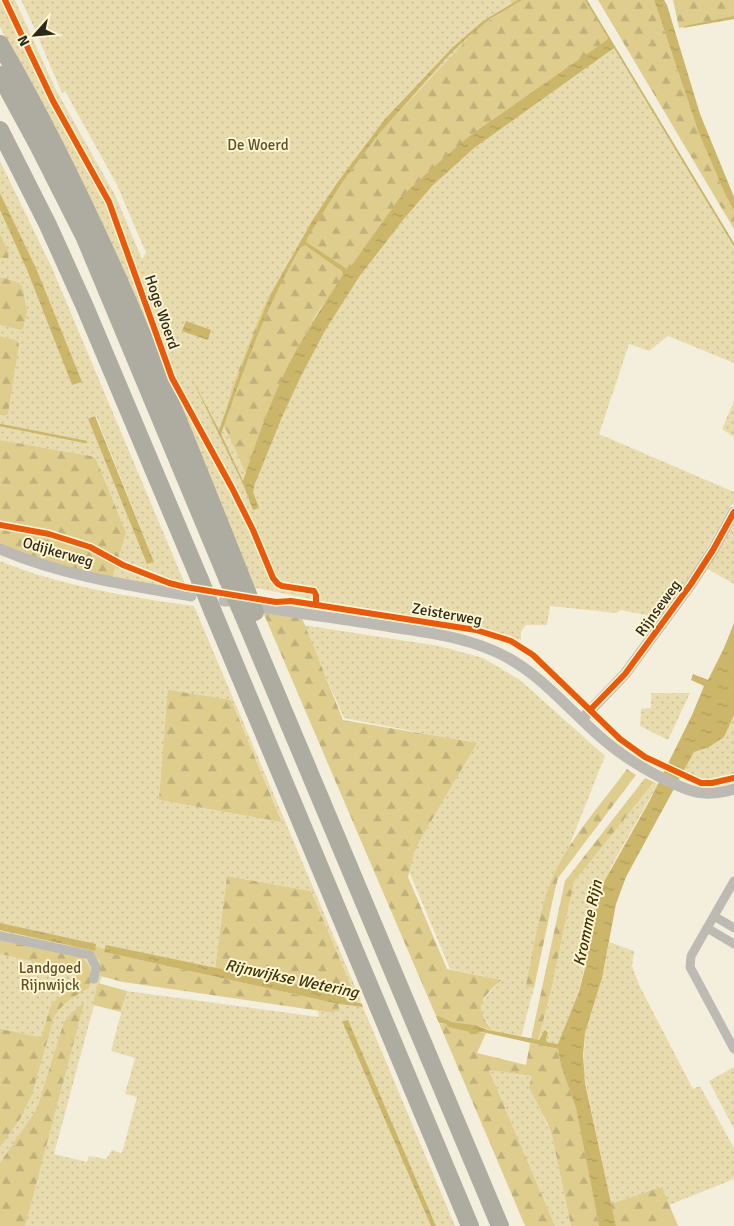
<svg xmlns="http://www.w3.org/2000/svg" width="734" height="1226" font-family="Signika,sans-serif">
<defs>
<pattern id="grass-dots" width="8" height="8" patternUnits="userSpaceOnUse" patternTransform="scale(1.25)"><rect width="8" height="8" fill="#e8dcaf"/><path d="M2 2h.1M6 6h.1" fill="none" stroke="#c7bd96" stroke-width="1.8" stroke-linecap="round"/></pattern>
<pattern id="forest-firs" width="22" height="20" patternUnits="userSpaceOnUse" patternTransform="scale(1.25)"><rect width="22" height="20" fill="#dfcd8e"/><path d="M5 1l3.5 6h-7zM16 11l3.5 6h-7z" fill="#c0b07a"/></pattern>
<pattern id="water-ripples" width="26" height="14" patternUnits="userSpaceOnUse" patternTransform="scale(1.25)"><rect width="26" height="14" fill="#cbb66a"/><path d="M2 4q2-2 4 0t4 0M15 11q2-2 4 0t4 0" fill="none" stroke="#ae9c5b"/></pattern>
</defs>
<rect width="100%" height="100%" fill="#f4efdc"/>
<g fill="url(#grass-dots)" fill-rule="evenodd">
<polygon points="0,0 15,0 55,88 116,197 142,259 146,253 117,185 65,91 62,93 32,23 21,0 510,0 514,4 436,166 612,42 734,248 734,363 668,336 649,351 629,344 599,434 734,492 734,501 712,539 697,565 661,618 621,610 617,613 550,606 547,625 526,625 521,631 521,640 465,624 321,601 252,587 53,129 0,27"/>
<path d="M0 161 52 268 185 584 144 573 117 559 126 532 96 459 91 456 0 440V415L4 416 16 340 0 336V325L20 330 18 282 0 277V210L27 270 72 385 81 382 36 268 0 193ZM95 416H96L154 562 147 564 88 419Z"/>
<polygon points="734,401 734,437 722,429"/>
<polygon points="734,519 734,584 706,568 729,528 732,529"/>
<path d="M0 561C61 586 129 597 194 606L362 1003 358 1002 311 891 227 876 215 969 110 946 54 1154 87 1162 89 1156 106 1159 112 1150 122 1153 137 1097 125 1094 135 1058 111 1051 127 991 319 1017 318 1011 327 1012 340 1010 338 1004C346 1006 354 1005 363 1007L455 1226H436L347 1020 342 1021 431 1226H0ZM231 700 282 821 159 800 161 793Z"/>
<path d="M116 564C139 576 162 583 188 588L189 591 112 579Z"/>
<polygon points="303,625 439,646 483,658 520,680 605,756 560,869 531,987 534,988 521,1037 493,1031 482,1014 482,1002 500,980 450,969 408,869 415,844 473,745 407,730 344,718"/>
<polygon points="651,693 690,693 668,740 640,726 641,709 651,708"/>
<path d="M734 715V775C712 781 704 783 683 773L694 752C721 743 722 739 734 715Z"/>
<polygon points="654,782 658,784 612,865 598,900 579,992 559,1044 547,1042 546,1039 548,1033 538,1040 550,995 574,882"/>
<path d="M609 942 634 951 632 966 640 987 693 1089 700 1086 734 1148V1179L669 1205 611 1204 583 1071 585 1033 602 978ZM662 1188 663 1192 618 1202Z"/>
<polygon points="734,1067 734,1129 709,1081"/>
<polygon points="489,1070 532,1076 542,1112 552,1136 571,1226 555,1226"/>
</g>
<g fill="url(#forest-firs)">
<polygon points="510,0 587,0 612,42 468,137 344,277 317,312 290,362 274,398 260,437 254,491 224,425 231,390 263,308 289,261 336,189 384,128 477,29 513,4"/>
<polygon points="598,0 654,0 698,131 724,192 734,211 734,229"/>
<polygon points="673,0 734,0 734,17 679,28"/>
<polygon points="0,234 9,253 8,258 0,258"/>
<polygon points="0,277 18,282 22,286 27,312 23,328 20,330 0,325"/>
<polygon points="0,336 16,340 19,344 8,414 4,416 0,415"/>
<polygon points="0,440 91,456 96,459 126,532 112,579 58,566 0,545"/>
<path d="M263 612 302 618 343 720 477 743 421 838 414 853 408 877 447 969 501 980C481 999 473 1007 493 1031L476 1025 452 1022 436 1016Z"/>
<polygon points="168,690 231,700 282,822 159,800"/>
<path d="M627 769 636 775 558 878 555 889 534 988 526 986C533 952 540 905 554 874 572 836 602 803 627 769Z"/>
<polygon points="645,778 654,782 574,882 550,995 538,1040 531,1039 565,881"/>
<polygon points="227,876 311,891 358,1002 345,1000 340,994 215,969"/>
<path d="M0 939 81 957C92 965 93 976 89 988 75 996 62 1003 54 1017L32 1094 20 1119 0 1147V1029L38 1037 42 1036 50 1008 53 1002 72 989 78 971 0 954Z"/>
<polygon points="95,947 104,949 104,952 338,1004 340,1011 327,1012 123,982 100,976 100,961 91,950 95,951"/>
<polygon points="98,983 127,991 121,1012 93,1005"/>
<polygon points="84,1003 25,1226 0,1226 0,1163 37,1109 64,1022 72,1012"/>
<polygon points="439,1023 446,1024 448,1027 486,1033 477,1053 526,1065 530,1043 558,1049 561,1066 576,1107 599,1226 571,1226 552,1136 547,1122 529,1087 532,1076 489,1070 555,1226 525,1226"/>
<polygon points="662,1187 678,1226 616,1226 611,1204"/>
</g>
<g fill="url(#water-ripples)" fill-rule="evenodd">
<path d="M518 0H522L490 19 467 38 449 55 378 135 343 181 309 235 306 242 347 269H349L399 199 426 174 468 137 607 40 608 38 585 0H587L734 243V247L614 48 474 148 432 186 403 220 359 277 326 329 301 376 282 417 254 486 253 492 259 508 253 510 243 484 191 377 219 430 249 347 271 294 312 221 337 183 385 119 453 47 483 21ZM305 245 342 271 343 275C322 307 301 339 284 374 268 408 255 445 243 481L221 434C243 370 266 307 300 248Z"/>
<polygon points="654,0 664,0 667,5 700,114 734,197 734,211 724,192 698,131"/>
<polygon points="734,16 734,19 683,28 685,26"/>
<polygon points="0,193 36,268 82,382 72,385 27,270 0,210"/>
<polygon points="186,321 211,330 208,340 182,331"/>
<polygon points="95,416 154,562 147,564 88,419"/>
<polygon points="734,623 734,715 724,737 709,747 694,752 626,877 616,904 602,978 585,1033 583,1056 585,1083 616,1226 599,1226 576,1108 561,1066 558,1049 482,1032 475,1033 448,1027 446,1024 363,1007 338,1004 104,952 106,945 341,994 346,1000 430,1018 438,1016 452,1022 476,1025 488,1030 539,1040 545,1030 548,1033 546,1039 547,1042 558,1044 579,992 585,968 594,915 605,880 650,800 692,715 704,686 691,680 693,674 708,680 724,648"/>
<polygon points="0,923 96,944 95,951 0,930"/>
<polygon points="348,1020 436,1226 431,1226 342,1021"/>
</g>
<polygon fill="#f4efdc" points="360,1000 430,1015 435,1014 440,1026 364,1009"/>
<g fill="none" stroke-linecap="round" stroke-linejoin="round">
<polyline stroke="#cbb66a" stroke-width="2.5" points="0,425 86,442"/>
<g stroke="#bdbab3" stroke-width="9">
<polyline points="734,881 691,956 690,967 734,1049"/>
<polyline points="714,916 734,928"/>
<polyline points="707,928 734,944"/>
<polyline points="0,936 90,955 96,967 94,979"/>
</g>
<g stroke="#bdbab3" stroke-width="11">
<path d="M0 549C61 575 126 585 191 596"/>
<polyline points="224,601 227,601"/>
<path d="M261 607C304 614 348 620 392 627 426 632 462 637 494 651 539 670 569 711 605 741 623 756 642 768 662 778 690 792 703 798 734 789"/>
<polyline points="582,719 625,674 691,584 713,550 734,512"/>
</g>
<g stroke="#aeaca1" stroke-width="18">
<path d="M0 44C100 218 173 406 247 592"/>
<polyline points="0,75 38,145 85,238 228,580"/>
<polyline points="0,130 48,225 85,307 200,580"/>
<polyline points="213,612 470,1226"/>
<polyline points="247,624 500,1226"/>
</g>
<g stroke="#aeaca1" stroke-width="18">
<polyline points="200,580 213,612"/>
<polyline points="228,580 247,624"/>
<polyline points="247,592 255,612"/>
</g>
<g stroke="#fff5d1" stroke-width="9">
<g id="cycleway">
<polyline points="5,0 53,101 109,202 172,378 232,488 253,530 273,578 278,584 282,586 314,591 316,595 316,605"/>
<polyline points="0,525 49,534 90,547 123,565 169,583 185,587 276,602 291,601 476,630 511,641 533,655 620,739 645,757 701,783 712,783 734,778"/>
<polyline points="590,710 625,674 691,584 713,550 734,512"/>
</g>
</g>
<use href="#cycleway" stroke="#e8590c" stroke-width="6"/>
</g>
<g text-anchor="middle" stroke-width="4" stroke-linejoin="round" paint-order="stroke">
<g font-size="15" fill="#5b5027" stroke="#fff5d1">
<text x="258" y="150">De Woerd</text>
<text x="50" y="973">Landgoed<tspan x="50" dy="17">Rijnwijck</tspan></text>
</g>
<g font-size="15" fill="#2c281b" stroke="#fff5d1">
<text transform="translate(162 312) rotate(71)" y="5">Hoge Woerd</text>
<text transform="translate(58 552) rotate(16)" y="5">Odijkerweg</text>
<text transform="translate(658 608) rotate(-54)" y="5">Rijnseweg</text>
<text transform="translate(447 614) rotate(10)" y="5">Zeisterweg</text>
</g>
<g font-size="16" font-style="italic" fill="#3e3307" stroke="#fff5d1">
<text transform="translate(587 923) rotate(-78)" y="6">Kromme Rijn</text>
<text transform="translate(292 978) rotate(12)" y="6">Rijnwijkse Wetering</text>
</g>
</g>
<g transform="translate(35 35) rotate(243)" stroke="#fff5d1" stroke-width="4" paint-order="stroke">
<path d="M0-4L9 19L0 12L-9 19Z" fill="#2c281b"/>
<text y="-8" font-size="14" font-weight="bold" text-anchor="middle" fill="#2c281b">N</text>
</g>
</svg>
